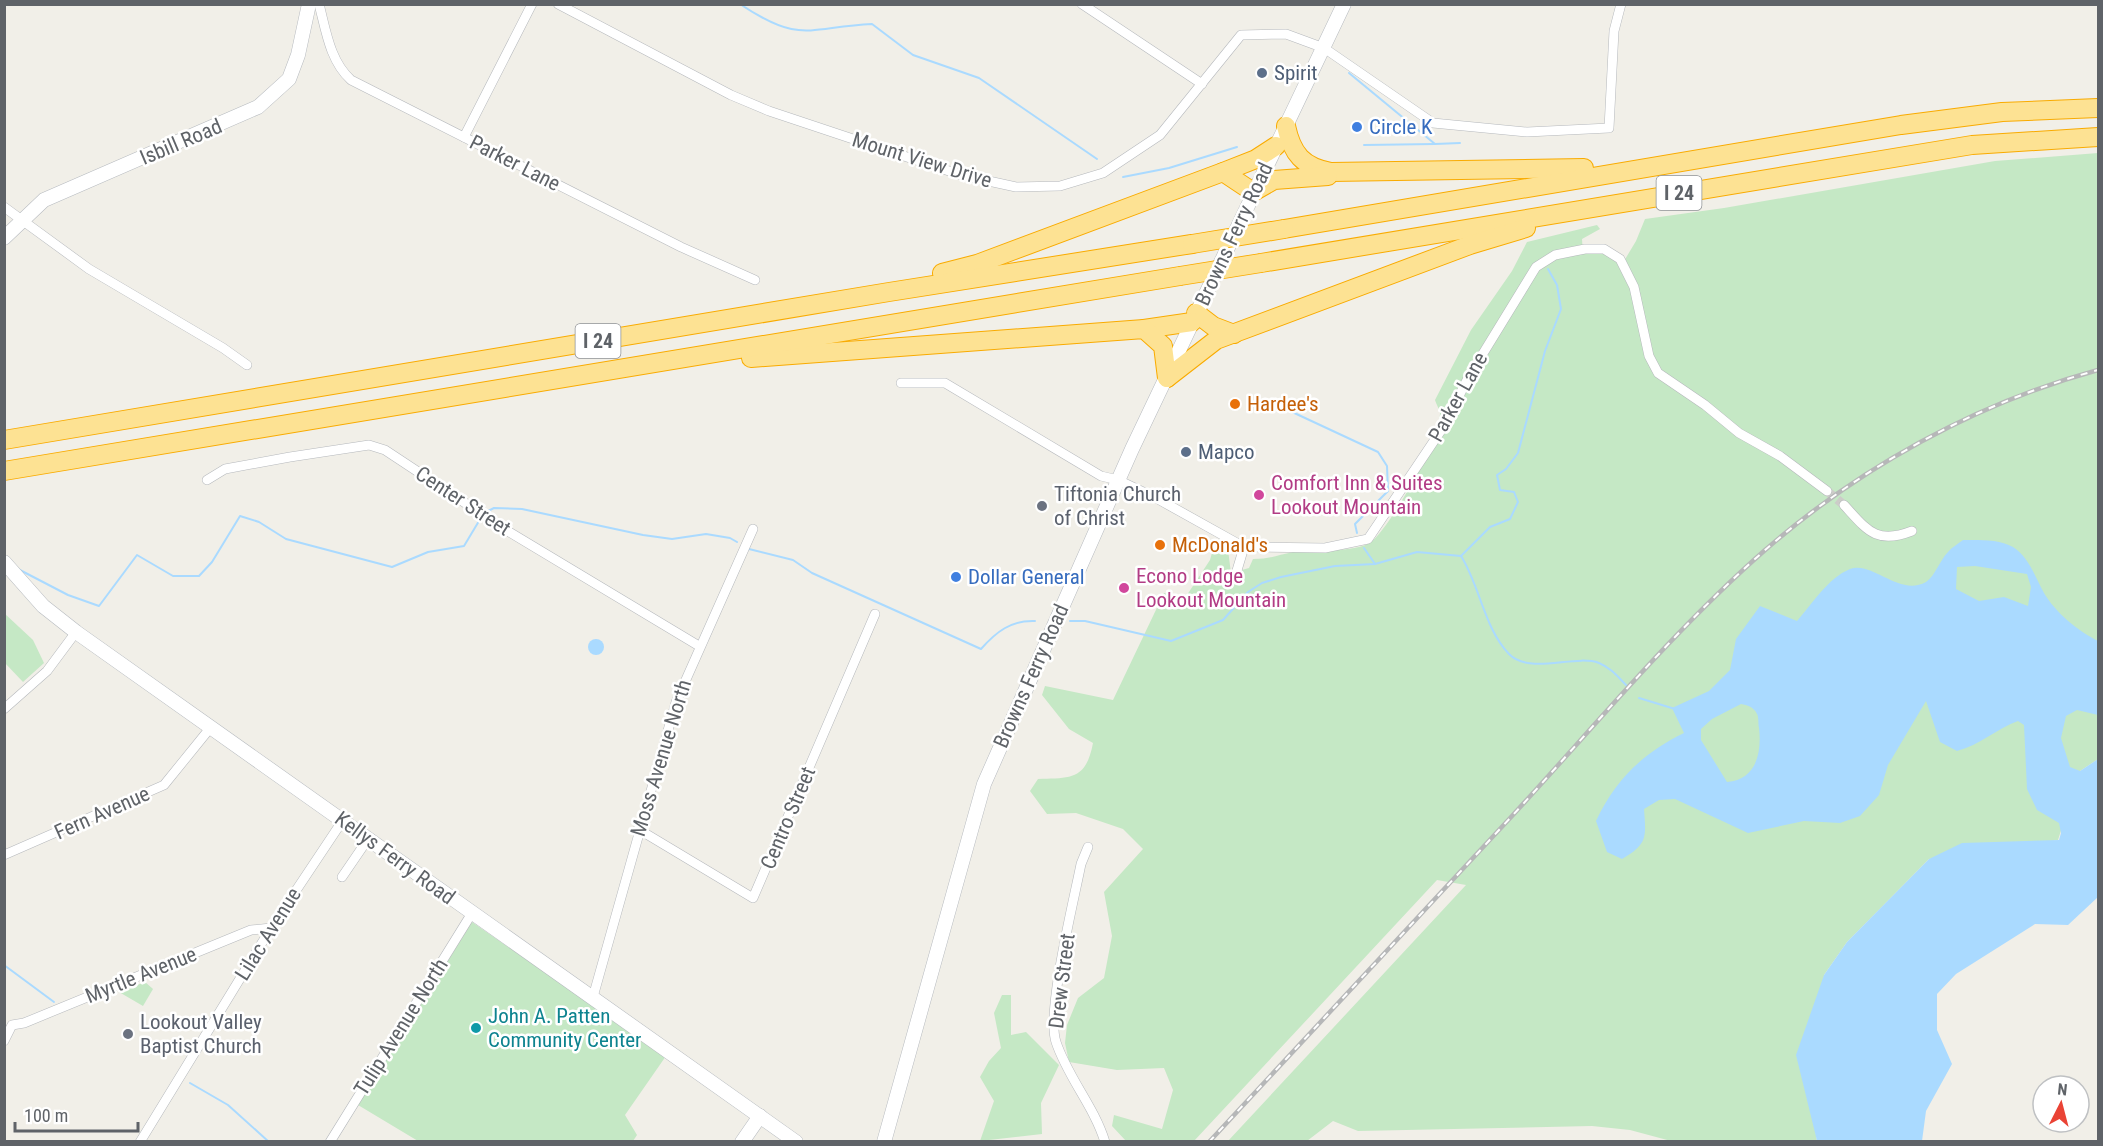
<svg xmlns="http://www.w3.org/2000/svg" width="2103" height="1146" font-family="'Roboto Condensed',sans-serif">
<rect width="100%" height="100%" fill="#f1efe8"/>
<g fill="#c5e8c5">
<path d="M2098 153V759L2080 771 2058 840 1929 859 1847 942 1824 975 1814 1123 1817 1141H1671L1630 1130 1592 1126 1358 1131 1333 1121 1307 1141H1228L1466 885 1437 880 1194 1141H1126L1112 1126 1114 1115 1162 1129 1173 1090 1164 1068 1117 1070 1069 1062 1065 1043 1067 1025 1078 998 1104 978 1112 936 1104 892 1143 849 1123 829 1076 813 1047 814 1030 791 1038 779C1071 778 1086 780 1093 743L1069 729 1042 695 1045 686 1113 700 1164 593 1185 598 1210 560 1215 542 1221 539 1228 550 1231 573 1249 568 1253 559C1270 559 1278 555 1293 552 1314 548 1353 554 1371 542 1390 528 1441 437 1440 413 1440 410 1436 404 1435 400L1471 330 1512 271 1527 242 1597 225 1600 229 1582 239 1583 254 1600 253 1624 261 1636 241 1645 219 1724 208 1995 161Z"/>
<polygon points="4,613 33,640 44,663 23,682 5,663"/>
<polygon points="472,922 666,1056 625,1115 637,1135 633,1141 418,1141 358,1105"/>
<polygon points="145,982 153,989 143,1006 119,992"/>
<polygon points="1002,995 1011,995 1011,1035 1026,1032 1059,1065 1041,1103 1042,1134 980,1141 994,1101 980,1077 989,1061 1001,1048 994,1013"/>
</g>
<g fill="#aadaff" fill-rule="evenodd">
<path d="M1963 540C1979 540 1999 539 2013 547 2029 557 2035 577 2044 593 2055 612 2078 631 2098 641V715L2077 710 2066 716 2061 738 2070 767 2080 771 2098 759V897L2068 925 2035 924 1956 974 1937 994V1030L1952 1064 1926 1111 1922 1141H1817L1796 1055 1824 975 1847 942 1929 859 1962 843 2059 840 2061 833 2059 823 2037 810 2027 789 2024 725 2018 721C1996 729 1980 745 1957 751L1940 742 1926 701 1888 765 1879 795 1860 816 1840 823 1804 821 1748 833 1675 799 1659 800 1644 809C1646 837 1648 844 1622 859L1607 852 1596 821C1615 780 1643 753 1684 733L1672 708 1709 691 1730 670 1736 639 1760 606 1797 621C1812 604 1828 578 1850 569 1873 561 1899 597 1926 582 1935 576 1940 560 1948 552 1952 547 1958 544 1963 540ZM1975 566 2027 574 2031 587 2028 606 2004 597 1979 601 1956 589 1957 567ZM1741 704C1747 705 1754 707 1757 714 1759 717 1758 724 1759 728 1762 753 1756 780 1727 782L1701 740V729L1712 719Z"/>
<circle cx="596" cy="647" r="8"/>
</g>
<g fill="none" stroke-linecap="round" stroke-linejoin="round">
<g stroke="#aadaff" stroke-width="2">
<path d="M740 4C801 45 808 27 872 24L913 55 979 78 1097 159"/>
<polyline points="1269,4 1269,5"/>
<polyline points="1349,73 1435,144 1460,143"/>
<polyline points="1364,145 1435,144"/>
<polyline points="1123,177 1169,168 1237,147"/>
<polyline points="1275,404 1378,452 1387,466 1388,491 1355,524 1357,533"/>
<polyline points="484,513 494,508 522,509 643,535 672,539 706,534 730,538 737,542"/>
<polyline points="1364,548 1375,564"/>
<path d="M749 549 793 560 812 573 981 649C996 632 1011 620 1035 621"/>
<path d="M1461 556C1480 586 1484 628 1509 654 1529 675 1575 654 1599 663 1611 668 1618 677 1627 686"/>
<polyline points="18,569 68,595 99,606 137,555 173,576 199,576 212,562 240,516 259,522 286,539 392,567 428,552 464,546 479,521"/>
<polyline points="1070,621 1085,621 1171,641 1223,620 1248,592 1262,583 1281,577 1335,566 1375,564 1417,552 1461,556 1490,527 1510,519 1518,502 1514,492 1500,490 1497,475 1506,469 1518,453 1545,351 1561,309 1557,285 1548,269"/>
<polyline points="1639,698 1675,709"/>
<polyline points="4,965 54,1002"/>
<polyline points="190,1083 228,1105 269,1142"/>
</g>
<polyline stroke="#ccccc8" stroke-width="9" stroke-dasharray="9 4.5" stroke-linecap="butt" points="1827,491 1844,505"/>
<g stroke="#b5b8bc" stroke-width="10">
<g id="street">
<path d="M319 4C326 31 330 61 351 80L681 247 755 280"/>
<polyline points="558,4 731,95 769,111 961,175 1016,187 1060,186 1103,173 1160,135 1241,35 1286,34 1324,48 1433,123 1527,132 1609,128 1614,31 1621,4"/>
<polyline points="1082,4 1202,84"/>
<polyline points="464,137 532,4"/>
<polyline points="4,207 89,269 223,348 247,365"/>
<polyline points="901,383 945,383 1101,476 1118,480 1156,498 1244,547 1325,548 1368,539 1444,426 1468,378 1536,267 1555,255 1585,249 1604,249 1620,259 1634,287 1649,356 1658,373 1705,405 1739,433 1780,456 1827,491"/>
<polyline points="207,480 225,469 290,457 369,445 385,450 506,530 699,646"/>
<path d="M1844 505C1867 530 1876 545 1912 531"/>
<polyline points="1235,577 1244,547"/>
<polyline points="4,709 47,671 76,632"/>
<polyline points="638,829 753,898 875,614"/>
<path d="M1088 847 1081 864C1074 900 1046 1012 1056 1042 1068 1078 1094 1106 1105 1142"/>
<polyline points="4,855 164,785 211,727"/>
<polyline points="342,877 368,839"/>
<polyline points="593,997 676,702 753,529"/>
<polyline points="4,1041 12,1025 24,1023 251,930 271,928"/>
<polyline points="140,1142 271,928 343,820"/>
<polyline points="330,1142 472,913"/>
</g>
</g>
<g stroke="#b6babf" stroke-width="15">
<g id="secondary">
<polyline points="4,238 44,200 258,107 289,79 298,55 309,4"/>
<polyline points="4,562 43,606 76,632 796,1142"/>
<polyline points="742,1142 760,1116"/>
<polyline points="884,1142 984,784 1132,449 1344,4"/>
</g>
</g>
<g stroke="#f9ab00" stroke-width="20">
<g id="highway">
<path d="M1286 126C1292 154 1303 167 1331 172L1584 168"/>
<polyline points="1223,172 1253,192 1274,180 1328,176"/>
<polyline points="1284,229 1901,125 2002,112 2098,108"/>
<polyline points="1261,263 1972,145 2098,137"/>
<polyline points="942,273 977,264 1223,172 1256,159 1276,146"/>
<polyline points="1196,313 1213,326 1234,334"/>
<polyline points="1144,329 1192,322"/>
<polyline points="751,358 1144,329 1163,346 1167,378"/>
<polyline points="1167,378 1216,340 1470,245 1526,228"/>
<polyline points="4,440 889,292 1192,244"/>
<polyline points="4,471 1180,276"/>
</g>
</g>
<use href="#street" stroke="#fff" stroke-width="9"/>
<use href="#secondary" stroke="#fff" stroke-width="14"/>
<use href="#highway" stroke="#fde293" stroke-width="18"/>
<g stroke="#b6b7b8" stroke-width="4.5">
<path id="rail" d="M1209 1142C1310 1033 1411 925 1512 816 1594 727 1673 631 1764 551 1859 468 1976 403 2098 370"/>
</g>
<use href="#rail" stroke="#fff" stroke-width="2" stroke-dasharray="7" stroke-linecap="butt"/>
<g stroke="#f9ab00" stroke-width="20" stroke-linecap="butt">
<g id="highway-bridge">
<polyline points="1192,244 1284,229"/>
<polyline points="1180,276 1261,263"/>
</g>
</g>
<use href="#highway-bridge" stroke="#fde293" stroke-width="18"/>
</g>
<g fill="#5c6f8a" stroke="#fff" stroke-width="2">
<circle cx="1262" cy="73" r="6"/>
<circle cx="1186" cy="452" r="6"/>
</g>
<g fill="#3f7fe0" stroke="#fff" stroke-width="2">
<circle cx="1357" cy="127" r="6"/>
<circle cx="956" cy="577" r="6"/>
</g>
<g fill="#e8710a" stroke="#fff" stroke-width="2">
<circle cx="1235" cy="404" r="6"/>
<circle cx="1160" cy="545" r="6"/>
</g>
<g fill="#d1479c" stroke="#fff" stroke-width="2">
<circle cx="1259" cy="495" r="6"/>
<circle cx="1124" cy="588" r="6"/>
</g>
<g fill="#6b7280" stroke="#fff" stroke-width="2">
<circle cx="1042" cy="506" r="6"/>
<circle cx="128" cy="1034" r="6"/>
</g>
<circle fill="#0f9aa8" stroke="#fff" stroke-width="2" cx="476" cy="1028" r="6"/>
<g text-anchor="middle" stroke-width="5" stroke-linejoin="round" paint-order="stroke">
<g fill="#fff" stroke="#8f9295" stroke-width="1.5">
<rect x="1656.5" y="176" width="45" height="34" rx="4.5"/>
<rect x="575.5" y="324" width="45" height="34" rx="4.5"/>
</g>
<g font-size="20" font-weight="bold" fill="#5f6368">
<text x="1679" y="200">I 24</text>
<text x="598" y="348">I 24</text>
</g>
<g font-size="21" fill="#4e5e75" stroke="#fff" text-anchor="start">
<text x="1274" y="80">Spirit</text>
<text x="1198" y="459">Mapco</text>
</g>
<g font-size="21" fill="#366cbe" stroke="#fff" text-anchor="start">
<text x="1369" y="134">Circle K</text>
<text x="968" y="584">Dollar General</text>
</g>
<g font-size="21" fill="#5f6368" stroke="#fff">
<text transform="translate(181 142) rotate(-23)" y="7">Isbill Road</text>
<text transform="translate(922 160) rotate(17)" y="7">Mount View Drive</text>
<text transform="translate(515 163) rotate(27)" y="7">Parker Lane</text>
<text transform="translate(1234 234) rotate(-65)" y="7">Browns Ferry Road</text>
<text transform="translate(1458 397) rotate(-61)" y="7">Parker Lane</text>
<text transform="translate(463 501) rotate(33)" y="7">Center Street</text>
<text transform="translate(1031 676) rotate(-66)" y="7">Browns Ferry Road</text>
<text transform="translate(661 758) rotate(-73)" y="7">Moss Avenue North</text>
<text transform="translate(102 813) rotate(-24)" y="7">Fern Avenue</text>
<text transform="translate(788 818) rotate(-67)" y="7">Centro Street</text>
<text transform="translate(395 858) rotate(36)" y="7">Kellys Ferry Road</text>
<text transform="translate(268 934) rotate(-58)" y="7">Lilac Avenue</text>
<text transform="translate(141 975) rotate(-22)" y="7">Myrtle Avenue</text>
<text transform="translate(1062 981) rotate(-83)" y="7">Drew Street</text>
<text transform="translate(401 1027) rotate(-58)" y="7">Tulip Avenue North</text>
</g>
<g font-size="21" fill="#c56008" stroke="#fff" text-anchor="start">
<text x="1247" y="411">Hardee's</text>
<text x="1172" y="552">McDonald's</text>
</g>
<g font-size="21" fill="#b23c85" stroke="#fff" text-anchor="start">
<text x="1271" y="490">Comfort Inn &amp; Suites<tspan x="1271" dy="24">Lookout Mountain</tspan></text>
<text x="1136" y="583">Econo Lodge<tspan x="1136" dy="24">Lookout Mountain</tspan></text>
</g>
<g font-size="21" fill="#5b616d" stroke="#fff" text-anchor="start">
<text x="1054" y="501">Tiftonia Church<tspan x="1054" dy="24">of Christ</tspan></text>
<text x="140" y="1029">Lookout Valley<tspan x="140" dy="24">Baptist Church</tspan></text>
</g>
<g font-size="21" fill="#0d838f" stroke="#fff" text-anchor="start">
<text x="488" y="1023">John A. Patten<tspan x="488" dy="24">Community Center</tspan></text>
</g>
</g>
<rect width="2103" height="1146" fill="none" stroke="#5f6368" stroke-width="12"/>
<g transform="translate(2061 1104) rotate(6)"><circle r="28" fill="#ffffff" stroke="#bfc1c3" stroke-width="1.5"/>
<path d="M0-4.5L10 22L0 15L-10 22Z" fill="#ea4335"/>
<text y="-9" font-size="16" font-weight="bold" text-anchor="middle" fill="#5f6368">N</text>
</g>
<path d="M15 1122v9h123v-9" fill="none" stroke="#5f6368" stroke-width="3"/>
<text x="24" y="1122" font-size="18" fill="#5f6368" stroke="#ffffff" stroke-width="4.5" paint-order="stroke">100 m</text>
</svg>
